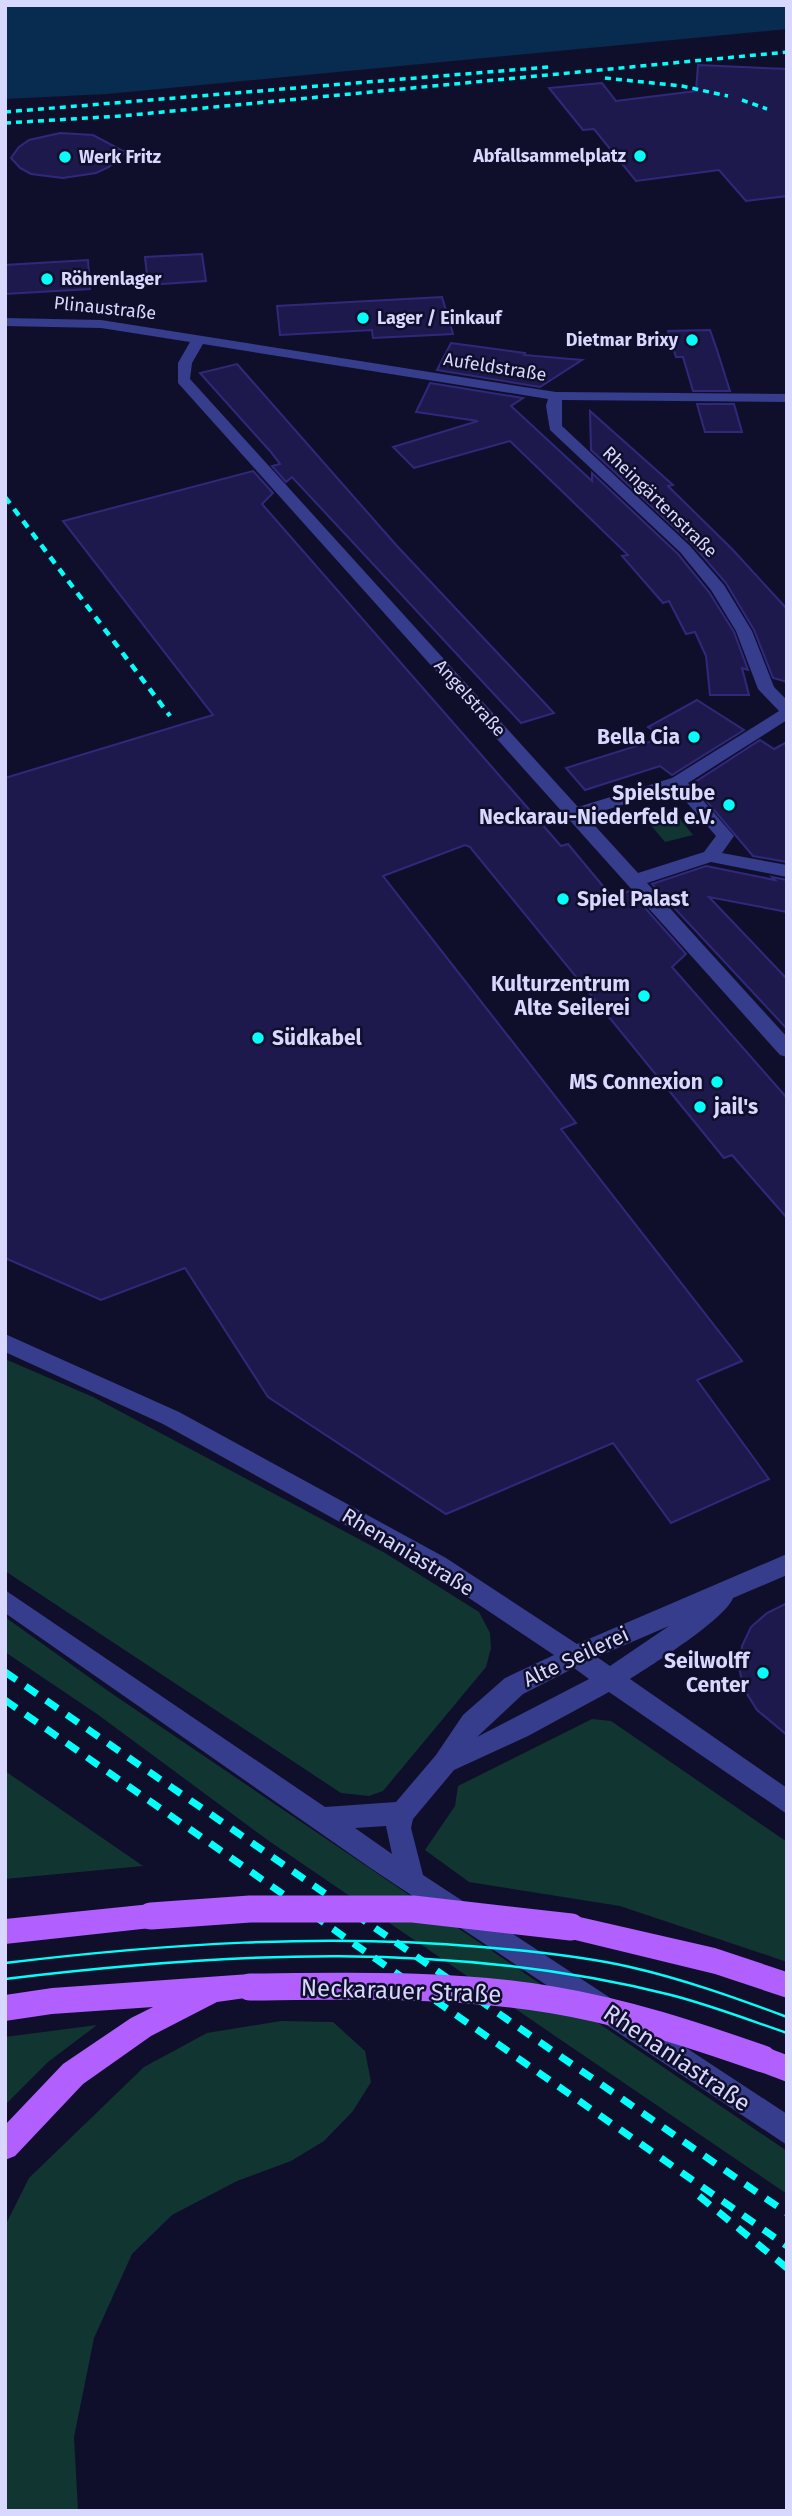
<svg xmlns="http://www.w3.org/2000/svg" width="792" height="2516" font-family="'Fira Sans',sans-serif">
<rect width="100%" height="100%" fill="#100f2b"/>
<g fill="#113530">
<polygon points="672,809 693,835 665,842 644,817"/>
<polygon points="5,1359 93,1397 385,1553 479,1612 490,1633 491,1648 486,1667 383,1791 369,1796 341,1793 5,1571"/>
<polygon points="5,1617 111,1693 787,2151 787,2194 269,1841 97,1714 5,1652"/>
<polygon points="592,1719 611,1721 787,1842 787,1962 620,1906 469,1882 425,1850 455,1806 458,1786"/>
<polygon points="5,1771 143,1866 5,1879"/>
<polygon points="281,2021 333,2022 365,2051 371,2082 353,2111 324,2141 291,2161 237,2181 172,2215 132,2254 94,2338 74,2437 78,2511 5,2511 5,2226 29,2178 144,2067 207,2033"/>
<polygon points="97,2025 48,2062 5,2105 5,2037"/>
</g>
<polygon fill="#082b50" points="5,5 787,5 787,29 107,94 5,99"/>
<g fill="#1e194d" stroke="#30297b" stroke-width="2">
<polygon points="698,65 787,69 787,196 746,201 719,170 636,181 594,129 583,130 549,88 602,83 616,101 696,91"/>
<polygon points="60,133 93,135 125,152 109,167 96,173 63,178 31,174 20,168 11,158 19,147 29,140"/>
<polygon points="202,254 206,281 148,285 145,257"/>
<polygon points="88,260 90,289 5,294 5,265"/>
<polygon points="442,297 453,334 373,338 372,330 280,335 277,306"/>
<polygon points="710,330 717,350 730,391 693,391 683,357 676,357 668,331"/>
<polygon points="451,343 525,353 524,355 582,360 540,387 437,370"/>
<polygon points="237,364 397,546 554,713 521,723 292,477 286,482 272,466 280,464 270,451 200,373"/>
<polygon points="430,383 523,398 511,406 592,481 592,473 678,554 709,592 734,632 748,670 742,668 749,695 710,695 706,656 695,632 686,634 669,601 663,603 622,556 628,555 510,441 414,468 393,447 478,421 416,412"/>
<polygon points="697,404 734,404 742,432 705,432"/>
<polygon points="590,411 673,485 668,486 733,550 787,609 787,682 773,678 754,630 726,583 692,544 591,450"/>
<polygon points="253,471 273,493 262,504 561,846 568,844 612,897 630,891 686,954 672,967 787,1098 787,1218 732,1155 724,1158 470,847 465,845 383,876 576,1123 561,1129 742,1361 697,1380 769,1479 671,1523 613,1443 446,1514 268,1397 185,1268 101,1300 5,1258 5,778 213,715 63,521"/>
<polygon points="697,700 744,730 672,775 660,766 585,790 566,768 665,737 648,727"/>
<polygon points="760,740 774,749 787,742 787,862 753,856 692,784"/>
<polygon points="706,866 775,880 772,877 787,880 787,912 709,897 787,979 787,1029 652,884"/>
<polygon points="787,1603 787,1735 757,1710 744,1689 739,1668 742,1646 751,1627 767,1613"/>
</g>
<g fill="none" stroke-linecap="round" stroke-linejoin="round">
<g fill="#363d8d" fill-rule="evenodd">
<path d="M5 318 101 320 556 392 787 394V402L562 400V426L690 546 724 585 752 631 774 687 787 700V720L688 783 734 836 722 853 787 865V877L711 862 647 883 787 1037V1057L780 1055 178 383V363L190 342 101 328 5 326ZM203 344 548 399 546 406 550 430 680 552 711 590 736 631 758 689 779 711 672 778 578 807 190 379 192 363ZM675 789 716 836 704 852 638 873 586 816Z"/>
<path d="M5 1334 179 1412 446 1558 577 1644 787 1554V1575L733 1598C725 1619 652 1665 630 1679L787 1788V1814L609 1692 528 1736 454 1770 413 1819 411 1828 423 1875 787 2114V2145L372 1869 5 1613V1590L325 1807 396 1802 436 1755 463 1715 505 1678 554 1655 430 1572 163 1424 5 1352ZM669 1626 610 1666 597 1657ZM574 1668 589 1679 477 1737 523 1694ZM386 1826 392 1854 355 1828Z"/>
</g>
<g fill="#b15fff" fill-rule="evenodd">
<polygon points="151,1904 160,1907 164,1916 160,1925 151,1928 5,1944 5,1919"/>
<polygon points="571,1915 715,1948 787,1972 787,1998 715,1974 571,1939 562,1936 558,1927 562,1918"/>
<polygon points="250,1974 259,1978 263,1987 259,1996 217,2002 151,2036 83,2084 15,2156 5,2160 5,2125 63,2064 131,2018 153,2007 52,2014 5,2021 5,1995 52,1988"/>
<polygon points="763,2046 787,2055 787,2082 753,2069 749,2059 753,2049"/>
</g>
<g stroke="#04fffb" stroke-width="2.5">
<path d="M5 1963C164 1944 323 1933 482 1947 531 1951 582 1956 630 1967 683 1979 736 1998 787 2017"/>
<path d="M5 1979C227 1952 452 1940 671 1995 710 2005 749 2020 787 2033"/>
</g>
<g stroke="#04fffb" stroke-width="3.5" stroke-dasharray="6 5" stroke-linecap="butt">
<polyline points="605,78 682,86 728,96"/>
<polyline points="742,100 767,109"/>
<polyline points="5,112 549,67"/>
<polyline points="5,123 121,116 787,52"/>
</g>
<polyline stroke="#04fffb" stroke-width="4.5" stroke-dasharray="8 7" stroke-linecap="butt" points="5,497 170,716"/>
<g stroke="#04fffb" stroke-width="7" stroke-dasharray="14 11" stroke-linecap="butt">
<polyline points="5,1672 787,2213"/>
<polyline points="5,1700 787,2246"/>
<polyline points="699,2196 787,2268"/>
</g>
<g stroke="#b15fff" stroke-width="27">
<polyline points="151,1916 250,1909 413,1909 571,1927"/>
<path d="M250 1987C351 1986 453 1983 553 2000 625 2012 694 2035 763 2059"/>
</g>
</g>
<g fill="#04fffb" stroke="#100f2b" stroke-width="2.5">
<circle cx="640" cy="156" r="7"/>
<circle cx="65" cy="157" r="7"/>
<circle cx="47" cy="279" r="7"/>
<circle cx="363" cy="318" r="7"/>
<circle cx="692" cy="340" r="7"/>
<circle cx="694" cy="737" r="7"/>
<circle cx="729" cy="805" r="7"/>
<circle cx="563" cy="899" r="7"/>
<circle cx="644" cy="996" r="7"/>
<circle cx="258" cy="1038" r="7"/>
<circle cx="717" cy="1082" r="7"/>
<circle cx="700" cy="1107" r="7"/>
<circle cx="763" cy="1673" r="7"/>
</g>
<g text-anchor="middle" stroke-width="5" stroke-linejoin="round" paint-order="stroke">
<g font-size="18" font-weight="bold" fill="#d8d8ff" stroke="#100f2b" text-anchor="start">
<text x="626" y="162" text-anchor="end">Abfallsammelplatz</text>
<text x="79" y="163">Werk Fritz</text>
<text x="61" y="285">Röhrenlager</text>
<text x="377" y="324">Lager / Einkauf</text>
<text x="678" y="346" text-anchor="end">Dietmar Brixy</text>
</g>
<g font-size="18" fill="#d8d8ff" stroke="#100f2b">
<text transform="translate(105 308) rotate(6)" y="6">Plinaustraße</text>
<text transform="translate(495 367) rotate(9)" y="6">Aufeldstraße</text>
<text transform="translate(660 502) rotate(44)" y="6">Rheingärtenstraße</text>
<text transform="translate(470 698) rotate(48)" y="6">Angelstraße</text>
</g>
<g font-size="21" font-weight="bold" fill="#d8d8ff" stroke="#100f2b" text-anchor="end">
<text x="680" y="744">Bella Cia</text>
<text x="715" y="800">Spielstube<tspan x="715" dy="24">Neckarau-Niederfeld e.V.</tspan></text>
<text x="577" y="906" text-anchor="start">Spiel Palast</text>
<text x="630" y="991">Kulturzentrum<tspan x="630" dy="24">Alte Seilerei</tspan></text>
<text x="272" y="1045" text-anchor="start">Südkabel</text>
<text x="703" y="1089">MS Connexion</text>
<text x="714" y="1114" text-anchor="start">jail's</text>
<text x="749" y="1668">Seilwolff<tspan x="749" dy="24">Center</tspan></text>
</g>
<g font-size="21" fill="#d8d8ff" stroke="#100f2b">
<text transform="translate(408 1552) rotate(31)" y="7">Rhenaniastraße</text>
<text transform="translate(576 1657) rotate(-25)" y="7">Alte Seilerei</text>
</g>
<g font-size="24" fill="#d8d8ff" stroke="#100f2b">
<text transform="translate(401 1991) rotate(2)" y="8">Neckarauer Straße</text>
<text transform="translate(677 2058) rotate(34)" y="8">Rhenaniastraße</text>
</g>
</g>
<rect width="792" height="2516" fill="none" stroke="#d8d8ff" stroke-width="14"/>
</svg>
